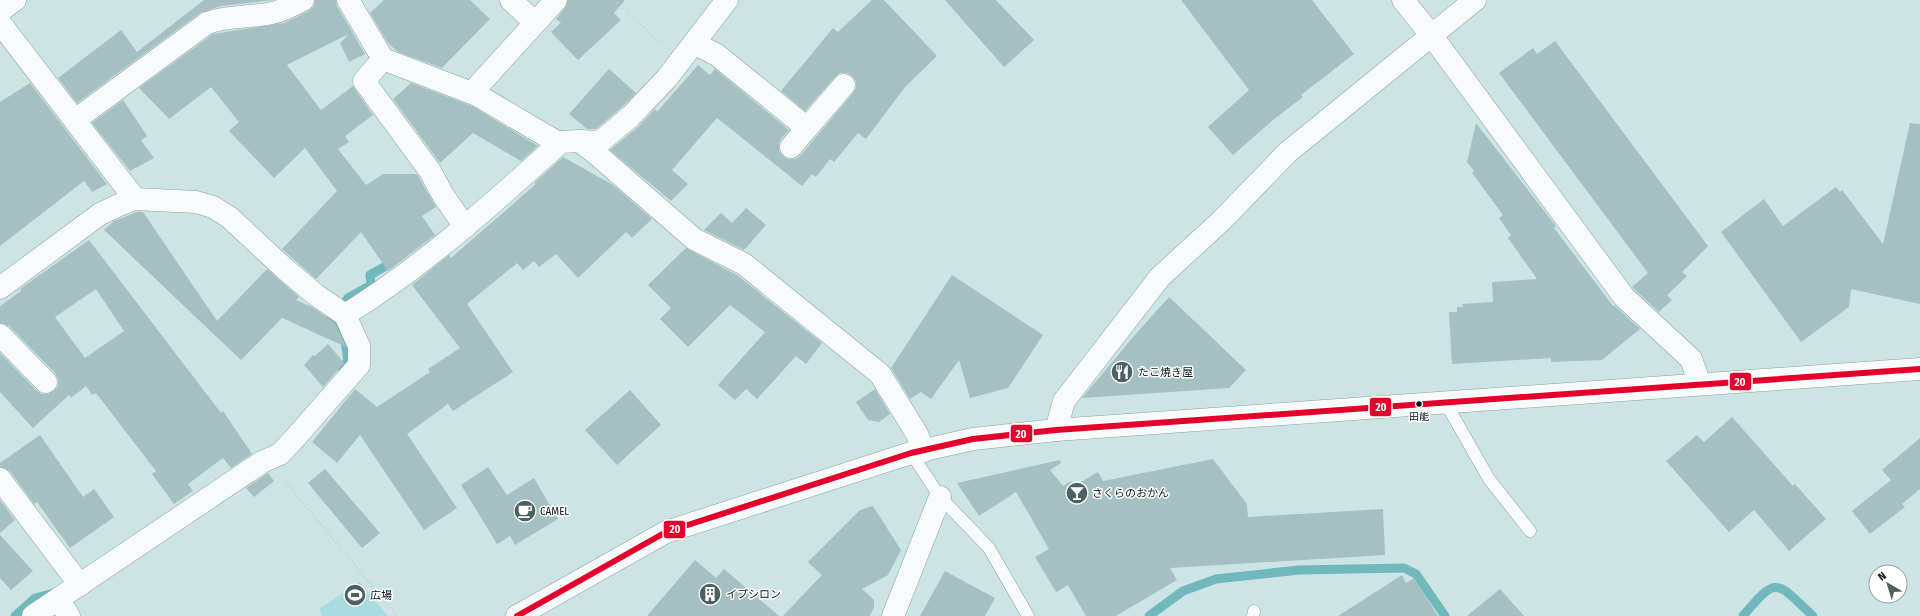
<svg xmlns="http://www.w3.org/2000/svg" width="1920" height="616" font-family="'Fira Sans Condensed','Noto Sans JP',sans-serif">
<rect width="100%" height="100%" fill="#cde4e5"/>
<polygon fill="#a8dce0" points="359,582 388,616 322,616 319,609"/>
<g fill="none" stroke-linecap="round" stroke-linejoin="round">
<g stroke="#71b8bd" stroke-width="9">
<polyline points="342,368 348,361 344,333 330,320 348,298 371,285 370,275 384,267"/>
<polyline points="15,616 35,598 54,593"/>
<polyline points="1149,616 1183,591 1216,579 1299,570 1404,568 1416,574 1445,616"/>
<path d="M1743 616C1778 574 1776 582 1813 616"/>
</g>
</g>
<g fill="#a4c0c2" fill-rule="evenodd">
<polygon points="204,0 273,0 221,6 200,13 77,103 58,78 121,30 137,52"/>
<polygon points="315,0 336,0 337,6 365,54 349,62 340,43 349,34 287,65 321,110 353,86 373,115 345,136 349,142 338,149 366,185 383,174 417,174 436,207 422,216 435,235 388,271 361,232 316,279 282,249 337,191 305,148 274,178 229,131 239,122 211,87 169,119 139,88 213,34 284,23 309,11 314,6"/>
<polygon points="384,0 470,0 490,19 442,68 398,52 388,43 370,13"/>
<polygon points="568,0 625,0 614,13 621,20 578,60 551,32 561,23 556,19 565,8"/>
<polygon points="872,0 884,0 937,56 905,87 866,139 858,133 834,162 830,159 816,177 812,174 802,186 717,118 672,170 688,184 671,201 610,150 639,126 655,109 657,112 698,65 710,75 715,69 789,130 781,139 779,144 779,151 783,156 788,159 796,159 801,155 853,93 856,88 856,81 852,76 847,73 840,73 835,77 805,111 781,91 833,28 838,32"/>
<polygon points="945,0 996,0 1034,40 1004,67"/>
<polygon points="1181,0 1312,0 1354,54 1301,95 1303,97 1273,120 1233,155 1208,127 1249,90"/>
<polygon points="1555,41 1708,246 1682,272 1687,276 1667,295 1672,300 1659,312 1632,287 1648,273 1499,73 1533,48 1537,54"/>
<polygon points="609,69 636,93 622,107 596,129 587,129 569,114"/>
<polygon points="30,83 107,184 92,192 84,181 0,246 0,102"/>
<polygon points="411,83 472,106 538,146 521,161 473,133 440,163 393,99"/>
<polygon points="123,100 147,136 141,140 154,158 130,171 92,123"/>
<polygon points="1476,123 1531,194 1556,226 1554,228 1613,306 1614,305 1640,329 1602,360 1551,362 1551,358 1452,364 1449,312 1457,312 1457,307 1463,307 1462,304 1493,302 1492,282 1537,279 1508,238 1511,235 1499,218 1503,215 1472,173 1474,171 1467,162"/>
<polygon points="1910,123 1920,124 1920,304 1851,289 1849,307 1801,342 1721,232 1764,199 1783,226 1836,187 1840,192 1842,190 1883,244"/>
<polygon points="563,157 613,185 652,219 632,238 626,232 578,278 556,254 539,267 534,261 523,270 517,263 467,304 513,372 453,411 448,404 407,434 457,508 424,530 360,435 337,463 312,442 355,389 377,407 430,372 428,369 460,348 412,285 449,255 451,258 536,184 534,183"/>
<polygon points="746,208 766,225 744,250 704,230 721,213 732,223"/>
<polygon points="137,212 143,212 217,321 267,269 299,297 296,300 312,307 335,323 346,347 282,318 241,360 104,230 114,221"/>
<path d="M89 240 221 413 223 411 252 454 231 468 223 458 188 484 193 491 174 504 152 474 156 471 96 393 92 395 86 386 71 398 69 395 33 428 0 392V353L37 391 42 394H49L54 391 58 386V379L55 373 9 326 0 323V306L21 291 20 289ZM96 289 124 331 85 358 55 317Z"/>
<polygon points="686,248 737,275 822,343 806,364 796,356 757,399 746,389 735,400 718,385 765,332 730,305 688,347 660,319 671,308 648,285"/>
<polygon points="952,275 1043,335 1008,388 970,398 959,360 931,399 921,392 910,399 891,368"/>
<polygon points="1169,297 1246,370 1229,388 1082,398 1140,329"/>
<polygon points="328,344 344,363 323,387 304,365 313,355 315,356"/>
<polygon points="875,389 890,414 879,422 868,420 856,402"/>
<polygon points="630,390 661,425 617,465 585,430"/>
<polygon points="1732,417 1793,486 1795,484 1826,519 1789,551 1754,510 1729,532 1666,461 1697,435 1704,442"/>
<polygon points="40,435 83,497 94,489 114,517 70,548 37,502 34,504 10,471 0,467 0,463"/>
<polygon points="1920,438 1920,489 1902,504 1905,507 1870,534 1852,511 1891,480 1882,470"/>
<polygon points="1213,459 1247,504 1248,517 1383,509 1385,555 1170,568 1177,580 1116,616 1086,616 1068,585 1056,592 1035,557 1049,549 1016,492 979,516 957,483 1060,460 1061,463 1050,470 1063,486 1071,481 1074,486 1098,472 1103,481"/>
<polygon points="488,467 507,495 534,478 558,519 515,545 510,536 497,544 461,485"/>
<polygon points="325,469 380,533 362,548 308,483"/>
<polygon points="268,473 274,481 254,497 246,488"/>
<polygon points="0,500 15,520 0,533"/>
<polygon points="873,506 901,550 888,575 862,589 874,600 874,607 870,616 783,616 822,575 808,562 860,510"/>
<polygon points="0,535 33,571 11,590 0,578"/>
<polygon points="695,560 716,578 724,569 779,616 647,616"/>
<polygon points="945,571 995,598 985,616 920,616"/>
<polygon points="1402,575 1406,583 1414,578 1438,616 1338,616"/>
<polygon points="1500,589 1524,616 1467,616"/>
</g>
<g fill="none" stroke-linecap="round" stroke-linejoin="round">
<g stroke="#8d9fa0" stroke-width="13">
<g id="lane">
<polyline points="1445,402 1489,479 1530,531"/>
<polyline points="911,453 940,497 989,548 1028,616"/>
<polyline points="1253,616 1254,611"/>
</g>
</g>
<g stroke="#8d9fa0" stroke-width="23">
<g id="street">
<polyline points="348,0 383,59 477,95 555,141 561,142"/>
<polyline points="511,0 535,23"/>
<polyline points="1403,0 1432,36 1624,297 1691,359 1700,384"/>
<polyline points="0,11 15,0"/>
<polyline points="0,23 135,199"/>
<polyline points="694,43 717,55 807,128 844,85"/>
<polyline points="383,59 364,81 430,171 443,195 465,227"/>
<polyline points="475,94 477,87 556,0"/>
<path d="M75 120 207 23C228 15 250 18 272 13 283 11 293 5 303 0"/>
<polyline points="579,141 600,142 631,116 667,78 727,0"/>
<polyline points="791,147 807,128"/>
<polyline points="0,288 100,214 119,205 135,199 196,202 213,207 229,217 285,269 316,295 345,315 359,346 359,365 295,438 280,454 262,462 33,616"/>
<path d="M345 315C424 266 492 204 561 142L579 141 594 152 694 239 744 264 880 374 917 434 924 451"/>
<polyline points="0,335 46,382"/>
<polyline points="1056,430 1064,401 1160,277 1221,221 1288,152 1475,0"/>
<polyline points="0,479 80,585"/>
<polyline points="58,599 69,616"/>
<polyline points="893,616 940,497"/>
</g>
</g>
<g stroke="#8d9fa0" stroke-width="23">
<polyline id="secondary" points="517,616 666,532 911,453 973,439 1056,430 1920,369"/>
</g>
<g stroke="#c8cfcf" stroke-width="2.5" stroke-dasharray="1 3" stroke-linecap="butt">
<polyline points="614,0 661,43"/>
<polyline points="285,481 397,616"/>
</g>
<use href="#lane" stroke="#f8fbfb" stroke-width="12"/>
<use href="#street" stroke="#f8fbfb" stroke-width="22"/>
<use href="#secondary" stroke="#f8fbfb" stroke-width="22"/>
<g stroke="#fff" stroke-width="9">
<polyline id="bus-1" points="517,616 666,532 911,453 973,439 1056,430 1920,369"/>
</g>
<use href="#bus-1" stroke="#e4002b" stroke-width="6"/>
</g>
<defs>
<g id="restaurant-disc" transform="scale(1.15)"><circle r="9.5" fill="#4e6162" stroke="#fff"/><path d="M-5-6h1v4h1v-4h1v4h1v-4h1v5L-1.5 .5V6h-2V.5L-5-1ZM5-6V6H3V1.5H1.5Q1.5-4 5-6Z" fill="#fff"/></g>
<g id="bar-disc" transform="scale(1.15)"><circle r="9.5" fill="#4e6162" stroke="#fff"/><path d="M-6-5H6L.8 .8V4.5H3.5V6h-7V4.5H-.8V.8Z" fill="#fff"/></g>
<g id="cafe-disc" transform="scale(1.15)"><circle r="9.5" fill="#4e6162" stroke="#fff"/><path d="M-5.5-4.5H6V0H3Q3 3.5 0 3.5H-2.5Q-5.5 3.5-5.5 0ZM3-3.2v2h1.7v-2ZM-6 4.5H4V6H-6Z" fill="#fff"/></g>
<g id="building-disc" transform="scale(1.15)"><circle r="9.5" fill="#4e6162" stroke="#fff"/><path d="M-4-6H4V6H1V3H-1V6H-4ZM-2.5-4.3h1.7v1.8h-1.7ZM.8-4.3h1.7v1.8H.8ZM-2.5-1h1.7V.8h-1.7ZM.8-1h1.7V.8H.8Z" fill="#fff"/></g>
<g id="stadium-disc" transform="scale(1.15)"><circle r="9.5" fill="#4e6162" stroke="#fff"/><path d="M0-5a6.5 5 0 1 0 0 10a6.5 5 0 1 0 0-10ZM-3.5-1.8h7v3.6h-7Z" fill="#fff"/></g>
</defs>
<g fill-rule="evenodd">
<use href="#restaurant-disc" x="1122" y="372"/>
<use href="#bar-disc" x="1077" y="493"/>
<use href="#cafe-disc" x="525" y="511"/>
<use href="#building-disc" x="710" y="594"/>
<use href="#stadium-disc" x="355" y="595"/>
</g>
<circle fill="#0a1a1b" stroke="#fff" stroke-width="1.5" cx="1419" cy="404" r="3.5"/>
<g text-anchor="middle" stroke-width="3" stroke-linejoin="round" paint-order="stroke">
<g font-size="10" fill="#0a1a1b" stroke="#fff">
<text x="1419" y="420">田能</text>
</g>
<g font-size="11" fill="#0a1a1b" stroke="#fff" text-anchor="start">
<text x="1138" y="376">たこ焼き屋</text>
<text x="1092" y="497">さくらのおかん</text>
<text x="540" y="515">CAMEL</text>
<text x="726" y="598">イプシロン</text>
<text x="370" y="599">広場</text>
</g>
</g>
<g stroke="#fff" stroke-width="1.5">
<rect x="1729" y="372" width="23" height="19" rx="4" fill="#e4002b"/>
<rect x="1369" y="397" width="23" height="20" rx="4" fill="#e4002b"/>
<rect x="1010" y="424" width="23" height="19" rx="4" fill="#e4002b"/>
<rect x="663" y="520" width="23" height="19" rx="4" fill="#e4002b"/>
</g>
<g font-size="11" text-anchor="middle" font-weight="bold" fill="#fff">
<text x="1740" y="386">20</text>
<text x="1381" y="411">20</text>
<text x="1021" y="438">20</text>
<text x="675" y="533">20</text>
</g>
<g transform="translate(1888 584) rotate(322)"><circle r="19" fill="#ffffff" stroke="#9da3a4"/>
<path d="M0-3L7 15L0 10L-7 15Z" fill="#4e6162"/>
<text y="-6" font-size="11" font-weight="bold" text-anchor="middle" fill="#0a1a1b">N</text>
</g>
</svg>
